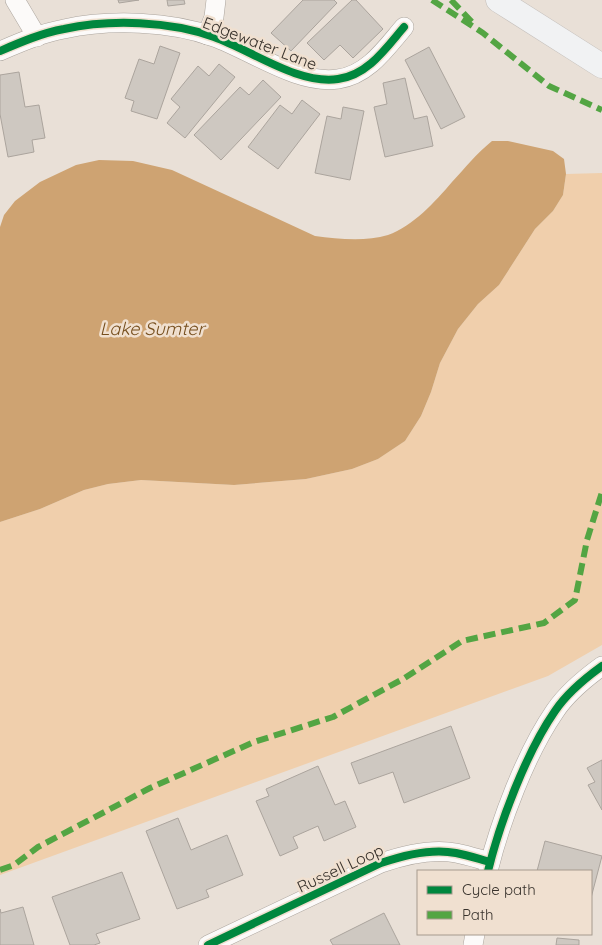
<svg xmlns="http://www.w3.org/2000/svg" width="602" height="945" font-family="Quicksand,sans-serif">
<rect width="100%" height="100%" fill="#e9e0d7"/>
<polygon fill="#f0cfac" points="602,173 602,645 548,676 0,875 0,522 40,509 84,490 108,484 141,480 234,485 306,479 352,469 378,459 405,441 421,416 431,392 440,363 458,329 478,304 499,285 535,229 553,211 563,195 566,174"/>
<path fill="#cea372" d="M492 141H508L553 151 564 159 566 174 563 195 553 211 535 229 499 285 478 304 458 329 440 363 431 392 421 416 405 441 378 459 352 469 306 479 234 485 141 480 108 484 84 490 40 509 0 522V227L4 215 15 201 40 182 76 165 99 160 133 161 172 170 315 236C338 239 365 242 388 235 413 226 435 202 452 182 465 168 477 153 492 141Z"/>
<g fill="#cec8c1" stroke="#aba49d">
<polygon points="118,0 139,0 119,3"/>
<polygon points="167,0 184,0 185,4 168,6"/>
<polygon points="303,0 334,0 337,3 291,51 271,33"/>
<polygon points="352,0 356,0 383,29 353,58 340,45 324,60 307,43"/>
<polygon points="160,46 180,53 157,119 131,111 134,101 125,98 139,59 154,64"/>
<polygon points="429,47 465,117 441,129 405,60"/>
<polygon points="219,64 235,77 185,138 167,123 180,107 171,99 198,66 209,76"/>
<polygon points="19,72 25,107 39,105 45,138 32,140 34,152 8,157 0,114 0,75"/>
<polygon points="405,78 414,119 427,116 433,146 385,157 374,107 387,104 383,83"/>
<polygon points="263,80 281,97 221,160 194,135 240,87 249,95"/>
<polygon points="302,100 320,114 278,169 248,147 280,105 292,114"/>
<polygon points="343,107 364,111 350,180 315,173 327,116 341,119"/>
<polygon points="451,726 470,778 404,803 393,772 359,784 351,763"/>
<polygon points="602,760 602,810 588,785 595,782 587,768"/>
<polygon points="318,766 335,805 345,801 356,827 324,841 318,826 293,837 298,848 280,856 256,801 269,796 266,789"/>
<polygon points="178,818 191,850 227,835 243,875 206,890 209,897 177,909 146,831"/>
<polygon points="545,841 602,856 591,898 591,871 537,871"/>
<polygon points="122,872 140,919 96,934 100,943 94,945 70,945 52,897"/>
<polygon points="23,907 34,945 0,945 0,909 1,913"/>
<polygon points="384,913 400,945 333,945 330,940"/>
<polygon points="557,938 579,940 579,945 556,945"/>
</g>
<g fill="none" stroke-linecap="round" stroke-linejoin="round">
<g stroke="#aba49d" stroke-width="20">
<g id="minor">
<polyline points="15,0 37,37"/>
<polyline points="207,35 214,17 216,0"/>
<path d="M0 51C21 42 42 33 64 29 110 19 170 21 214 37 251 50 298 85 338 79 368 75 386 48 404 27"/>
<path d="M488 871C500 822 526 753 555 711 567 693 584 679 602 666"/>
<path d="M208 945 381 863C404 855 431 848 456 853 467 855 479 859 490 862"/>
<polyline points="473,945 475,934"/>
</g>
</g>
<g stroke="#c4bfbb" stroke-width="25">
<polyline id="major" points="498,0 602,66"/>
</g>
<use href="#minor" stroke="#fcfaf9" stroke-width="19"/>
<use href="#major" stroke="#f1f2f3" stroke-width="24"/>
<g stroke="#53a543" stroke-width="6" stroke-dasharray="12 6" stroke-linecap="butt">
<polyline points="432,0 483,33 549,86 602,110"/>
<polyline points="451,0 472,22"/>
<polyline points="0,870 14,865 38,847 150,788 254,742 333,717 403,679 462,641 544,623 575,600 587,540 602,492"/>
</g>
<g stroke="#f0e0d0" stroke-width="11">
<g id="cycleway">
<path d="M0 51C21 42 42 33 64 29 110 19 170 21 214 37 251 50 298 85 338 79 368 75 386 48 404 27"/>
<path d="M488 871C500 822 526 753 555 711 567 693 584 679 602 666"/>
<path d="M208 945 381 863C404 855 431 848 456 853 467 855 479 859 490 862"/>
</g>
</g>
<use href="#cycleway" stroke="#00873e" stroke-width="8"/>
</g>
<g text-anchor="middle" stroke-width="5" stroke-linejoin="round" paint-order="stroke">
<g font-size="16" fill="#38322c" stroke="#f0e0d0">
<text transform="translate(260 43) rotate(21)" y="6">Edgewater Lane</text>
<text transform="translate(340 868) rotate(-25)" y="6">Russell Loop</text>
</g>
<g font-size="18" font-style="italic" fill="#764e1d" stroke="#f0e0d0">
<text x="152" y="335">Lake Sumter</text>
</g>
</g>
<rect x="417" y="870" width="175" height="65" fill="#f0e0d0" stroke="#a69a8e"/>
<rect x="427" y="886" width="25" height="8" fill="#00873e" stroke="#a69a8e"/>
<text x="462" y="895" font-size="15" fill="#38322c">Cycle path</text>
<rect x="427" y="911" width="25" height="8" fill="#53a543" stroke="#a69a8e"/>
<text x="462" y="920" font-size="15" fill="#38322c">Path</text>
</svg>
